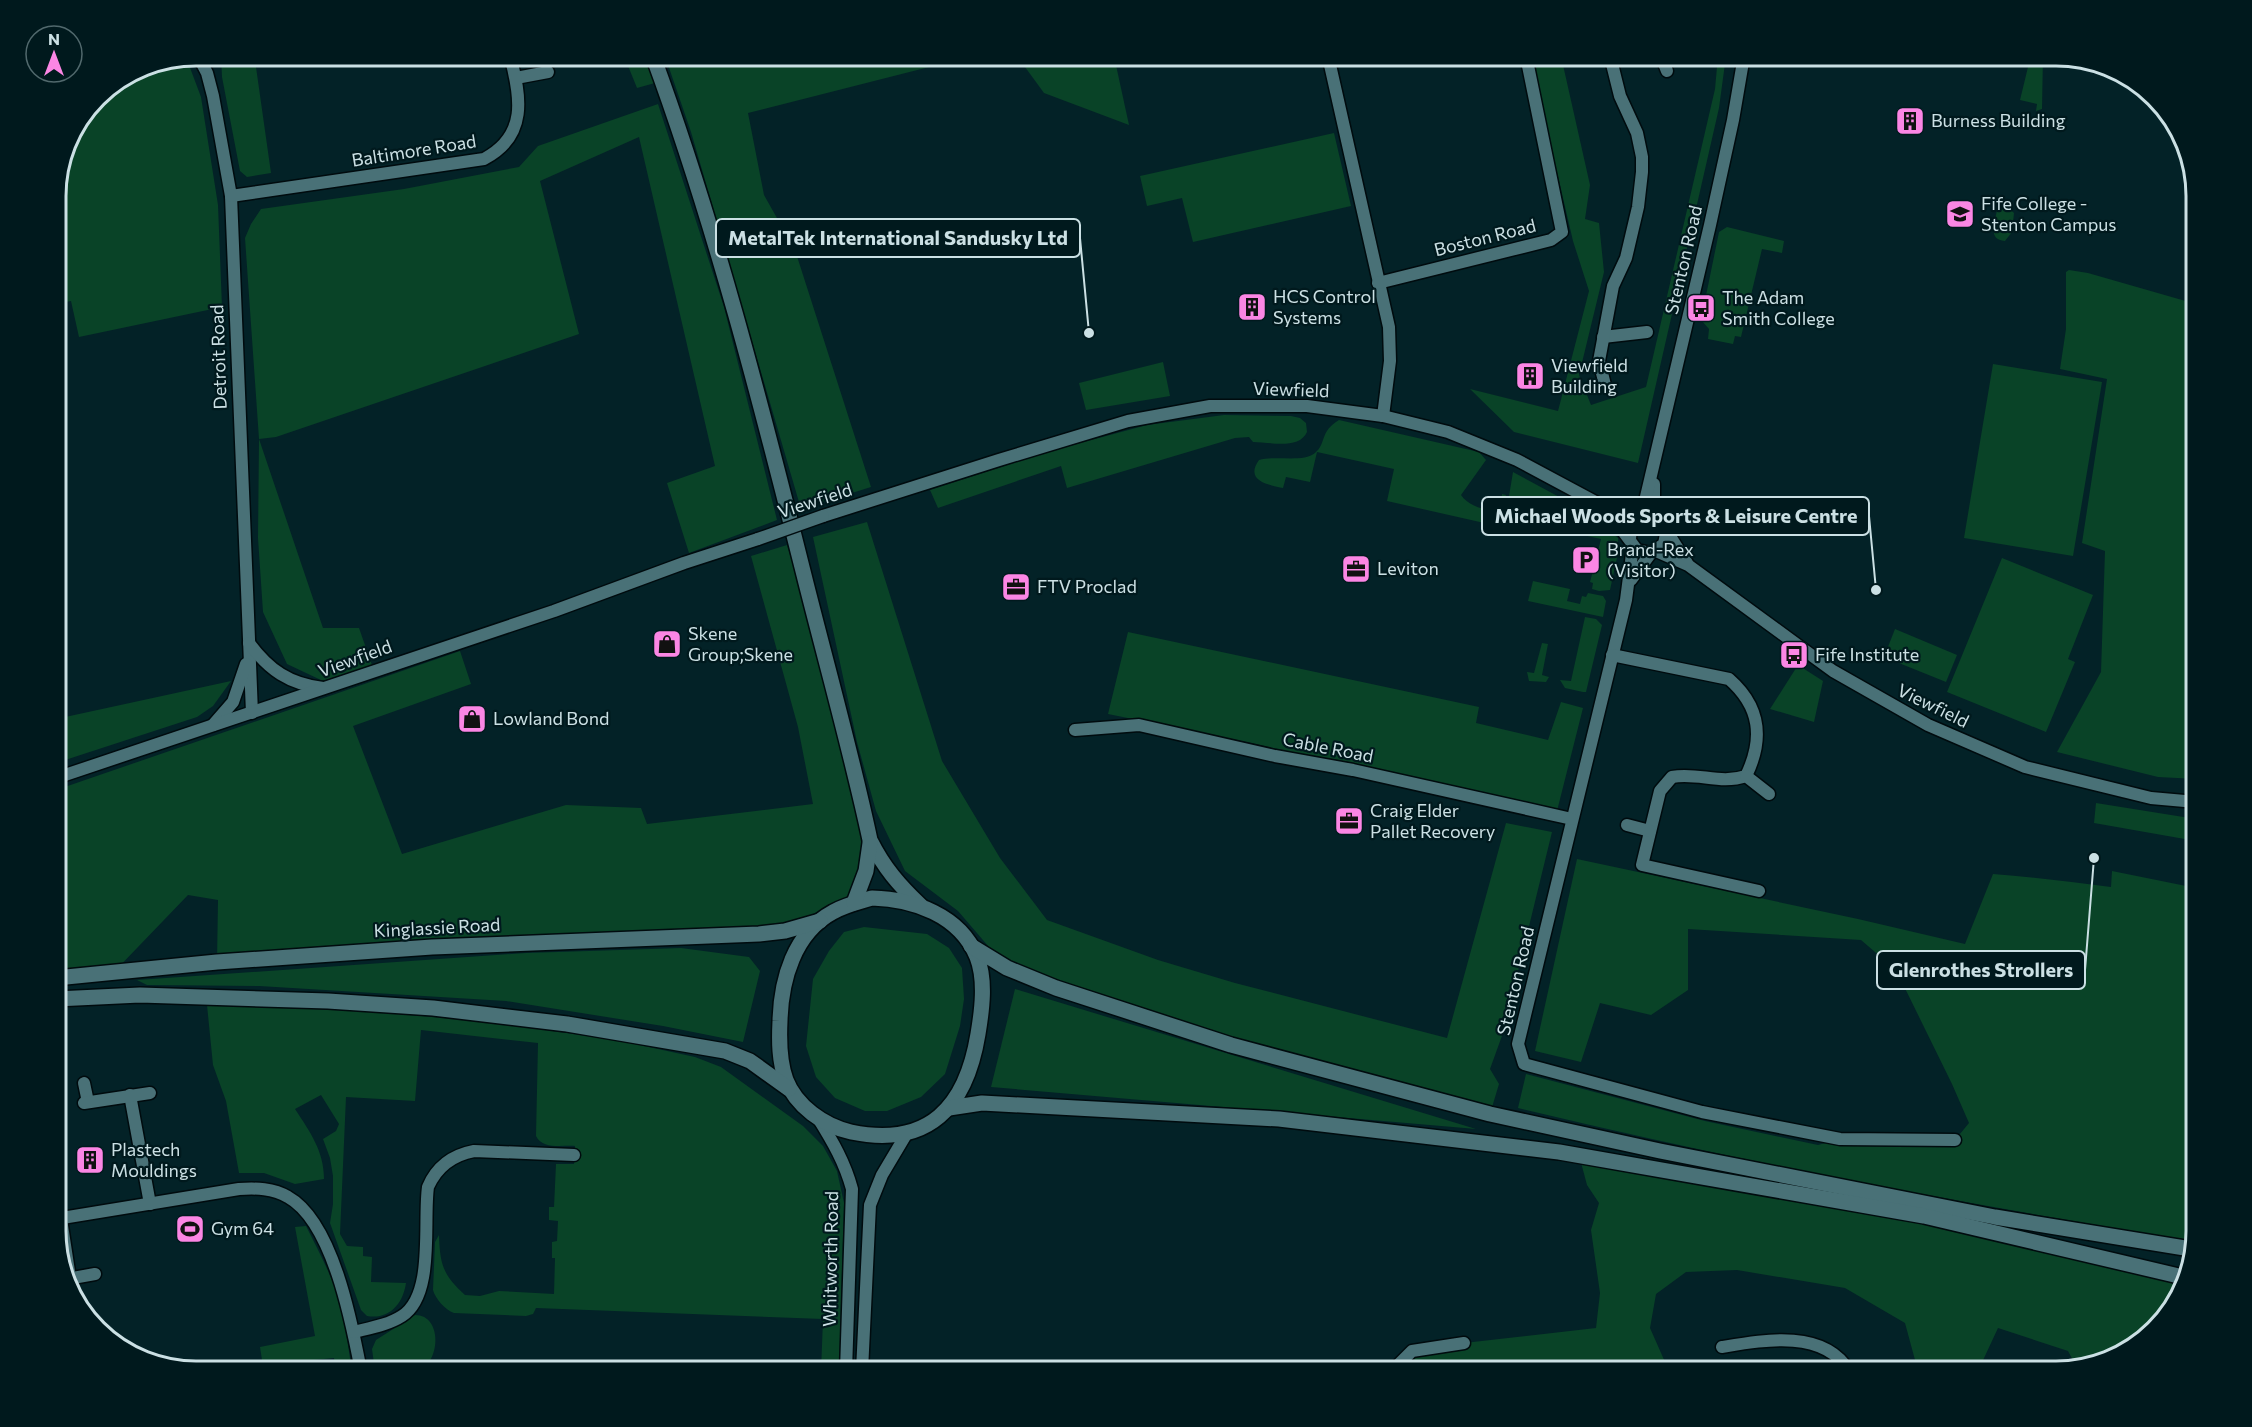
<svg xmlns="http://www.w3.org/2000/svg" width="2252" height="1427" font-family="Commissioner,sans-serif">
<rect width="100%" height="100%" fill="#032227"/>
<g fill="#094327">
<polygon points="221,56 257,56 255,60 271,173 247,177 240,171 222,77"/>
<polygon points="624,56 644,56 655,83 637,88"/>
<polygon points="665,56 985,56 937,65 748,113 764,195 795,250 871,487 801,509 691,132"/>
<polygon points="1017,56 1114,56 1129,125 1044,93"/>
<polygon points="1530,56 1561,56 1590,185 1585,219 1599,223 1604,272 1579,375 1591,405 1646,387 1715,89 1718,56 1726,56 1719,108 1638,463 1514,432 1470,389 1558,411 1589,291 1573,241"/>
<polygon points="2021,56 2043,56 2042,109 2036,111 2037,104 2020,100 2028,67 2019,64"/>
<polygon points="186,57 201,97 218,205 222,307 79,337 71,301 56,304 56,187 66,142 97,96 142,66"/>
<polygon points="658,104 724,307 777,520 689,553 667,483 715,466 639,137 540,181 579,334 276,437 259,439 323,628 359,628 372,665 323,681 287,664 263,612 258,538 259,439 245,238 251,224 261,209 404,189 519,167 538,146"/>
<polygon points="1334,133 1351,206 1193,242 1182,198 1147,206 1140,176"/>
<path d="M2006 206 2014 213 2012 232 2005 241C1987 240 1995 222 1997 210Z"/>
<polygon points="1727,227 1784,241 1782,253 1762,249 1741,337 1735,336 1733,344 1708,339 1709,329 1701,320 1719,232"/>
<polygon points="2069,270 2088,273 2196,304 2196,779 2158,777 2057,752 2101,672 2105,551 2082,543 2107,379 2060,369 2066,329 2066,272"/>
<polygon points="1163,362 1170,396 1086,410 1079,383"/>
<polygon points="1993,364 2102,382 2073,556 1964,538"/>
<path d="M1224 415 1291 416 1300 418 1306 423 1307 432C1299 450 1270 442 1253 442L1249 437 1235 438 1067 488 1061 466 938 508 930 490 1054 450 1147 425Z"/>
<path d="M1339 420 1479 452 1486 460 1461 495C1467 504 1480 509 1490 510L1493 501 1501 503 1502 494 1506 495 1502 514 1505 515 1502 527 1387 501 1394 469 1317 452 1310 482 1286 477 1283 488C1269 485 1244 481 1259 460 1275 455 1303 463 1315 453 1327 443 1319 432 1339 420Z"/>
<polygon points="1513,472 1589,513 1618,538 1618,553 1610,590 1599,591 1592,589 1593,583 1590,582 1601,539 1583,535 1583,530 1528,518 1532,501 1509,496"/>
<polygon points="867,522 942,761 1000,858 1047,920 1158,960 1235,983 1447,1038 1506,823 1552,832 1503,1033 1490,1069 1499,1084 1490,1114 1231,1045 1007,968 958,911 905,871 876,811 857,742 813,537"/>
<polygon points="787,545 802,595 859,821 870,840 854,903 805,926 217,962 218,900 188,895 113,973 56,978 56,790 460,651 471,684 353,726 402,854 566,805 641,808 647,824 813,804 798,727 751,556"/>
<polygon points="2002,558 2093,595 2068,659 2075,662 2046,732 1947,692"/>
<polygon points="1533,581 1570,589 1567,601 1580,604 1582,596 1586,597 1588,593 1603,596 1606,601 1603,617 1528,601"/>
<polygon points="1585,617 1596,619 1602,625 1586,692 1583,692 1565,688 1560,680 1571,681"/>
<polygon points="1895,629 1957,655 1946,682 1884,657"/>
<polygon points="1128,632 1479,707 1476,723 1548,740 1561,702 1583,708 1557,811 1251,743 1108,714"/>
<polygon points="1542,643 1548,644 1542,675 1549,677 1546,682 1529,681 1527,672 1534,673"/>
<polygon points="1798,665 1823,681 1814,722 1770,709"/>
<polygon points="231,681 213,706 197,717 56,763 56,719"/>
<polygon points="2096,803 2196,819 2196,841 2094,823"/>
<path d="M1577 859 1858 919 1965 944 1993 874C2033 877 2072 882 2111 887L2112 871 2196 888V1232L2194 1241C1967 1205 1742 1162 1518 1108L1526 1074 1705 1121 1818 1145 1840 1139 1955 1140 1969 1123 1952 1084 1896 970 1861 940 1688 929V990L1651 1015 1600 1003 1581 1062 1535 1051Z"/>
<polygon points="864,927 927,934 949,948 962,968 964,999 960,1026 945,1074 921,1097 887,1111 865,1111 835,1098 816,1077 806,1046 813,979 829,951 844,932"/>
<polygon points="681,948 749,957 760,971 743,1042 663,1026 506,1001 259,986 147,985 137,980 526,953"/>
<polygon points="1015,989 1476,1129 991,1087"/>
<path d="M207 1005 365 1011 490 1022 621 1041 695 1057 721 1067 803 1126 823 1146 837 1171 844 1203 839 1371H821L823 1319 536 1308 533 1314 526 1316 454 1313C445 1310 435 1298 433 1290L435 1242 439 1235C440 1265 443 1275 465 1295L480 1296 499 1291 554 1294 555 1258H552V1242L557 1241 558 1221 549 1220V1207H554L556 1164H574L575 1146C562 1145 543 1150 536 1136L538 1043 421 1030 415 1101 346 1097 340 1234 347 1246 363 1247V1256L372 1257 371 1282 406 1283C403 1304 389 1320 367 1316L361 1310 330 1223 333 1204V1176L330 1158 323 1139 336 1131 339 1124 321 1095 295 1109C310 1132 324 1151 324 1179L295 1184 264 1173H239L226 1101 213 1065Z"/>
<polygon points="1579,1155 1924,1216 2183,1277 2173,1309 2126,1353 2076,1366 2068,1351 1998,1328 1978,1371 1918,1371 1905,1323 1845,1288 1737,1270 1686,1272 1656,1294 1650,1328 1669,1371 1394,1371 1412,1351 1464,1343 1596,1328 1600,1293 1591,1230 1599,1203 1587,1185"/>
<path d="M306 1226C317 1248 329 1270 337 1294 345 1319 348 1346 352 1371H336L334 1358 293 1362V1371L191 1370 262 1360 260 1347 315 1336 295 1227Z"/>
<path d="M415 1315C443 1315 441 1364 417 1371 408 1374 386 1372 375 1371L372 1349 376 1340Z"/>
</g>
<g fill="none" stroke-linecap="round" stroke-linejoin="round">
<g stroke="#000b0e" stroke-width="15">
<g id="street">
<polyline points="198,56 207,73 213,96 231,196 252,713"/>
<polyline points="1328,56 1389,327 1390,361 1383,416"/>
<polyline points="1661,56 1667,71"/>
<polyline points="1610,60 1626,56"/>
<polyline points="516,78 548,72"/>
<path d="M231 196 484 159C528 136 521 97 510 56"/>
<polyline points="1378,283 1551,240 1562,232 1526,56"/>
<polyline points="1603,337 1647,332"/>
<polyline points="1605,385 1599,361 1613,286 1626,258 1638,207 1642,172 1642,157 1637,133 1620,96 1610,56"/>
<polyline points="1654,484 1654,500 1660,521"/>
<polyline points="1601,507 1616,522 1637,550 1651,553 1664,544 1666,534 1660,521 1650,517 1641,518 1710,225 1733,120 1744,56"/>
<polyline points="823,516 999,460 1128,421 1210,406 1307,406 1383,416 1448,432 1517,460 1603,506 1639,519 1631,527 1630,539"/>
<polyline points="1666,530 1687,563"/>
<polyline points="1633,546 1626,600 1518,1044 1524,1064 1702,1112 1840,1139 1955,1140"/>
<polyline points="1656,551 1688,565 1833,671 1928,725 2025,767 2151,798 2196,802"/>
<polyline points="1631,580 1651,553"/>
<path d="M249 643C269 670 289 684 323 688"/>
<path d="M1612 655 1729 679C1761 707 1764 739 1746 776 1720 785 1698 772 1672 777L1660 791 1642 865 1759 891"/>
<polyline points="213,725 233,702 246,664"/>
<polyline points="1075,730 1139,725 1275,756 1353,770 1572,819"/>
<polyline points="1746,776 1769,794"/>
<polyline points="56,778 554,611 684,563 758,539"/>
<polyline points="1627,825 1650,831"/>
<polyline points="84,1083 88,1102"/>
<polyline points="130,1095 150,1204"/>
<polyline points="84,1103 150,1093"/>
<path d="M818 1118C833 1142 845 1163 852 1189L846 1371"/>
<path d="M56 1219 239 1189C256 1188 273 1188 288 1197 333 1222 352 1324 361 1371"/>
<polyline points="61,1219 70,1278"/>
<polyline points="67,1279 95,1274"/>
<path d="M354 1332C370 1328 388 1325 402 1316 435 1295 423 1222 428 1187 437 1166 453 1155 474 1151L574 1155"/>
<path d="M1722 1347C1764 1340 1824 1329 1849 1371"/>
<polyline points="862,1371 870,1205 882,1175 907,1133"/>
<polyline points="1394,1371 1395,1368 1412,1351 1464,1343"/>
</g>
</g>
<g stroke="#000b0e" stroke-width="18">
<g id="secondary">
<path d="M653 56C715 225 760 400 804 575 826 663 851 751 870 840 884 868 899 885 921 906"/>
<polyline points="1639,519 1641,518"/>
<path d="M872 898C913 899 960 915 977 957 986 980 982 1010 978 1034 966 1107 929 1148 851 1132 824 1126 796 1106 786 1080 779 1061 779 1041 780 1021 781 980 794 933 833 912 845 905 859 902 872 898Z"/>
<polyline points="854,903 866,871 870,843"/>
<polyline points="971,946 1007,968 1056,988 1231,1045 1490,1114 1660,1151 1995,1217 2191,1249"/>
<polyline points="56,978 217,962 432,947 759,934 785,931 820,921"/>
<polyline points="56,999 140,995 328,1001 433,1008 567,1024 725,1051 750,1061 789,1089"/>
<polyline points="949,1108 982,1103 1279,1119 1559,1152 1924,1216 2183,1277"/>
</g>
</g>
<use href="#street" stroke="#497177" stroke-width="12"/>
<use href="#secondary" stroke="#497177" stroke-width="15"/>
<g stroke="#000b0e" stroke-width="15" stroke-linecap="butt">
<polyline id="street-bridge" points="758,539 823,516"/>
</g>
<use href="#street-bridge" stroke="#497177" stroke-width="12"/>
</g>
<defs>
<g id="building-square" transform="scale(1.5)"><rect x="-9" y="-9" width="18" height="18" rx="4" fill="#fb86e4" stroke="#00191d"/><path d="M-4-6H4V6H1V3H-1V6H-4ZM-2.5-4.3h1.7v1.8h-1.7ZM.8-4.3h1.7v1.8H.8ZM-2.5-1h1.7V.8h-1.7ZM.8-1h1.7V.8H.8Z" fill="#111"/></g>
<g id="university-square" transform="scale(1.5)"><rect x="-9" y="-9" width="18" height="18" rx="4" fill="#fb86e4" stroke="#00191d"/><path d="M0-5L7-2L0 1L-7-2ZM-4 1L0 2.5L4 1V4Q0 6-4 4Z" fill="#111"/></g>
<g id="bus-square" transform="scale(1.5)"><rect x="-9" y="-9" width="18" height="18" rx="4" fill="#fb86e4" stroke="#00191d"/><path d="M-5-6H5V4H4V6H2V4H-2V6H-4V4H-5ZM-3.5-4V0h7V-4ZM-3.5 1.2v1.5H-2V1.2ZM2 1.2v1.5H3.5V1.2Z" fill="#111"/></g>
<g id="parking-square" transform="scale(1.5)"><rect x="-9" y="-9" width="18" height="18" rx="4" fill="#fb86e4" stroke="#00191d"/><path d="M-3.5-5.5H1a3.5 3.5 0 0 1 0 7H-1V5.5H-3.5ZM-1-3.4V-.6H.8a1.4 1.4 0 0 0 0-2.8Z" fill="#111"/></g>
<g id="office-square" transform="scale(1.5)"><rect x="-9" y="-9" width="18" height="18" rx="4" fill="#fb86e4" stroke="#00191d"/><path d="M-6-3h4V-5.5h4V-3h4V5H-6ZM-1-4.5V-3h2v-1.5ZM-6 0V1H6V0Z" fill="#111"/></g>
<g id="shop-square" transform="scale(1.5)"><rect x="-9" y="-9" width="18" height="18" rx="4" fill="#fb86e4" stroke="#00191d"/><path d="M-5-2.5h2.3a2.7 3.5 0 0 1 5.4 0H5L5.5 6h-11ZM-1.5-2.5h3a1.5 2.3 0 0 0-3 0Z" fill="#111"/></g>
<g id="stadium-square" transform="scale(1.5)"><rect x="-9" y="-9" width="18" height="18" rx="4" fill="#fb86e4" stroke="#00191d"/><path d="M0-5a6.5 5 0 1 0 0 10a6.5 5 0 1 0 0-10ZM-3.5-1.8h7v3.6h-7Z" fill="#111"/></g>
</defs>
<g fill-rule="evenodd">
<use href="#building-square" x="1910" y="121"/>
<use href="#university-square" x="1960" y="214"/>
<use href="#building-square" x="1252" y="307"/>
<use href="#bus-square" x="1701" y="308"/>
<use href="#building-square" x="1530" y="376"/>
<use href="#parking-square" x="1586" y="560"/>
<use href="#office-square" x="1356" y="569"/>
<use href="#office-square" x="1016" y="587"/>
<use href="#shop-square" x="667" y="644"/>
<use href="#bus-square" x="1794" y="655"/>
<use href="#shop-square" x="472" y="719"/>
<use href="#office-square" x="1349" y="821"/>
<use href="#building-square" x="90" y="1160"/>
<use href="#stadium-square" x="190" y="1229"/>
</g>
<g text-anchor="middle" stroke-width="4.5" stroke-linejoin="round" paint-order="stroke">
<g font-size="18" fill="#cbe0e4" stroke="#00191d" text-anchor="start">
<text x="1931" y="127">Burness Building</text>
<text x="1981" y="210">Fife College -<tspan x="1981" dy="21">Stenton Campus</tspan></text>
<text x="1273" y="303">HCS Control<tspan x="1273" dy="21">Systems</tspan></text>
<text x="1722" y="304">The Adam<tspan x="1722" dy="21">Smith College</tspan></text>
<text x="1551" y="372">Viewfield<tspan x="1551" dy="21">Building</tspan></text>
<text x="1607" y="556">Brand-Rex<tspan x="1607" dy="21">(Visitor)</tspan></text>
<text x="1377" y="575">Leviton</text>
<text x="1037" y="593">FTV Proclad</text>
<text x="688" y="640">Skene<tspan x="688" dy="21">Group;Skene</tspan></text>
<text x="1815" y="661">Fife Institute</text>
<text x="493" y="725">Lowland Bond</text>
<text x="1370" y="817">Craig Elder<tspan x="1370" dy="21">Pallet Recovery</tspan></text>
<text x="111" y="1156">Plastech<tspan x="111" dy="21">Mouldings</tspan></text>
<text x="211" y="1235">Gym 64</text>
</g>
<g font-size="18" fill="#cbe0e4" stroke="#00191d">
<text transform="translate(414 151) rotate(-9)" y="6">Baltimore Road</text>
<text transform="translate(1485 238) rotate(-14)" y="6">Boston Road</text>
<text transform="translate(1684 260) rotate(-77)" y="6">Stenton Road</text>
<text transform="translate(219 357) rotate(-92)" y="6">Detroit Road</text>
<text transform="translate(1291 390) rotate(2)" y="6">Viewfield</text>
<text transform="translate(815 501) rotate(-18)" y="6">Viewfield</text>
<text transform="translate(355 659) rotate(-20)" y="6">Viewfield</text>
<text transform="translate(1933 706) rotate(26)" y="6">Viewfield</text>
<text transform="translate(1328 748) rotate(11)" y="6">Cable Road</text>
<text transform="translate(437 928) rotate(-3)" y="6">Kinglassie Road</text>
<text transform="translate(1516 981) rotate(-77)" y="6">Stenton Road</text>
<text transform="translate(831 1259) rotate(-89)" y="6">Whitworth Road</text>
</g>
</g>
<path d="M0 0H2252V1427H0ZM196 66H2056A130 130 0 0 1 2186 196V1231A130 130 0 0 1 2056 1361H196A130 130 0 0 1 66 1231V196A130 130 0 0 1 196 66Z" fill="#00191d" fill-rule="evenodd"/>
<path fill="none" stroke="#cbe0e4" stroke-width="3" d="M196 66H2056A130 130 0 0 1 2186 196V1231A130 130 0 0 1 2056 1361H196A130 130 0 0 1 66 1231V196A130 130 0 0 1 196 66Z"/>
<path fill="none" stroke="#cbe0e4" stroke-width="2" d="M1089 333L1080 238M1876 590L1869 516M2094 858L2085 970"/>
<g fill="#cbe0e4" stroke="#00191d" stroke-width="2">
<circle cx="1089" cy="333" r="6"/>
<circle cx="1876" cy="590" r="6"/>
<circle cx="2094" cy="858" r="6"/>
</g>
<g fill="#00191d" stroke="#cbe0e4" stroke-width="2">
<rect x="716" y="219" width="364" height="38" rx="6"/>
<rect x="1482" y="497" width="387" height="38" rx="6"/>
<rect x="1877" y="951" width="208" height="38" rx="6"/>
</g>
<g font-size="20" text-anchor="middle" font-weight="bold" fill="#cbe0e4">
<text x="898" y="245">MetalTek International Sandusky Ltd</text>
<text x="1676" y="523">Michael Woods Sports &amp; Leisure Centre</text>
<text x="1981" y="977">Glenrothes Strollers</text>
</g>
<g transform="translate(54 54)"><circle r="28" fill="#00191d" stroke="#51696d" stroke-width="1.5"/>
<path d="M0-4.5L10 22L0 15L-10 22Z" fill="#fb86e4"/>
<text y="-9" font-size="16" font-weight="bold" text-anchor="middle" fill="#cbe0e4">N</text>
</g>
</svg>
